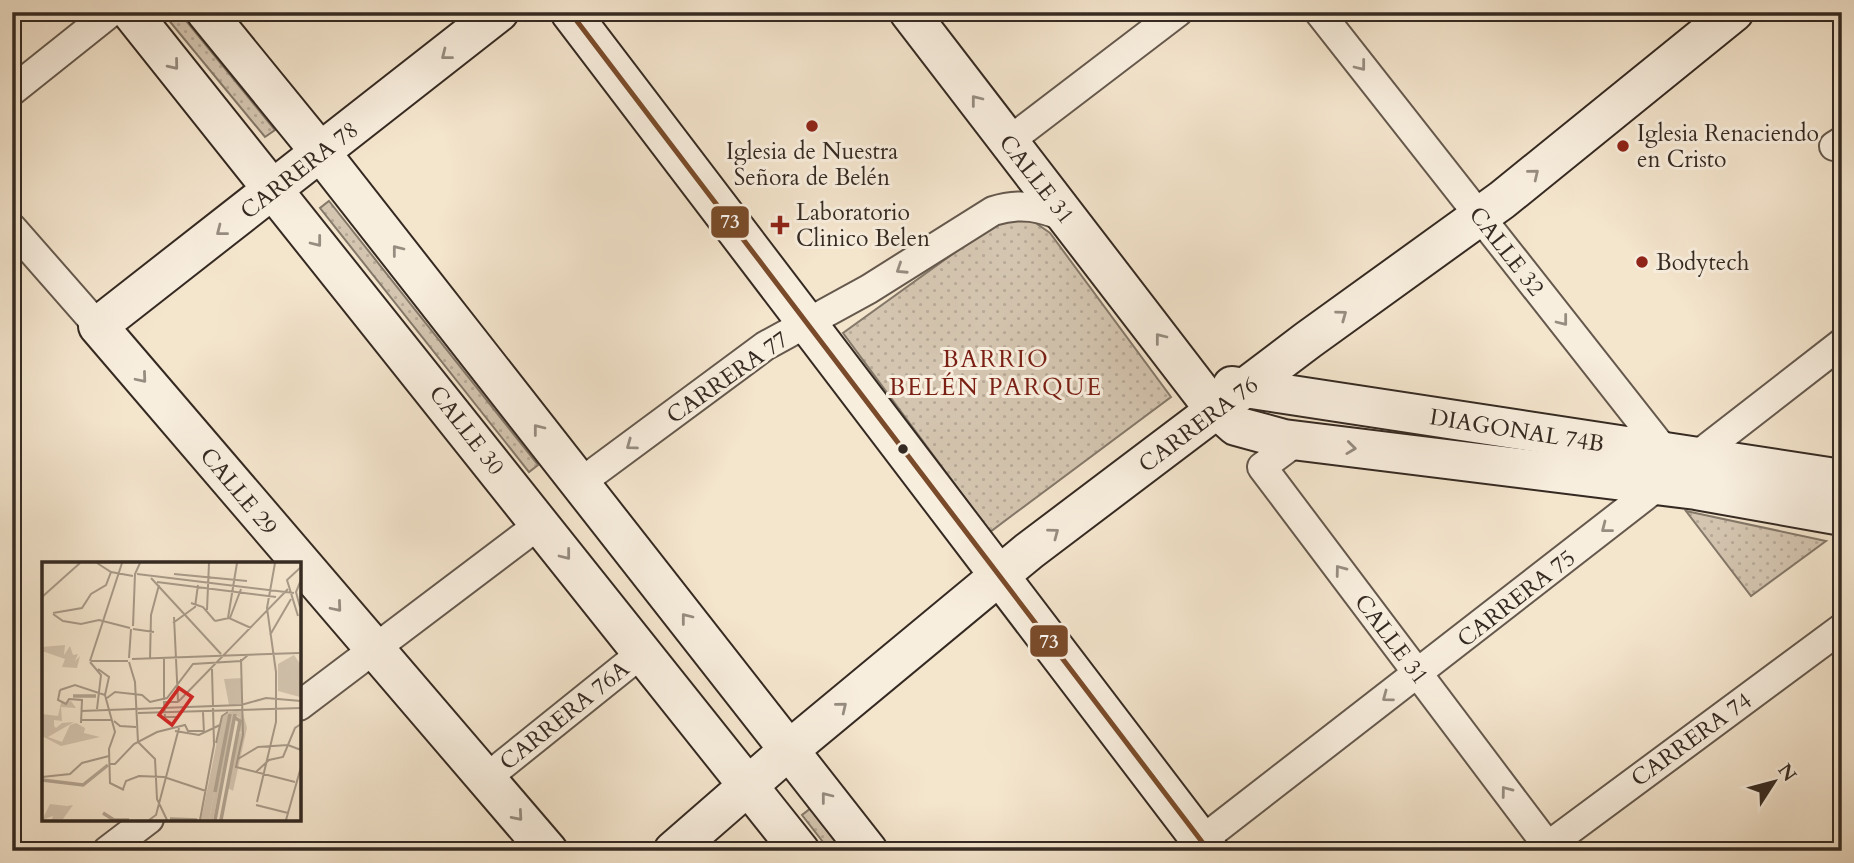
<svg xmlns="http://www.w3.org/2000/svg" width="1854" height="863" font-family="Cardo,serif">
<defs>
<pattern id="grass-dots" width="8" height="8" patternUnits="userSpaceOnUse" patternTransform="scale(1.75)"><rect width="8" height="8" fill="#d4c5b0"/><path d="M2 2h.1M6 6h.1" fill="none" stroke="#b7a997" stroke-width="1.8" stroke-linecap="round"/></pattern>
</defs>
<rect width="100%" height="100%" fill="#f4e5cd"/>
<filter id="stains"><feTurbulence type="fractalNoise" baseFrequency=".00286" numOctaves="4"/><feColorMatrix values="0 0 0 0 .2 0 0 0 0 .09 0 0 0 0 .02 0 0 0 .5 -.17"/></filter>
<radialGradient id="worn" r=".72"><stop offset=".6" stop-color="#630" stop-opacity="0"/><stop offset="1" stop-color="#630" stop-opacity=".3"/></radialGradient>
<g fill="url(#grass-dots)" stroke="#847869" stroke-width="2">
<polygon points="162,12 179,12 275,130 265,137"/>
<polygon points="329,201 538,465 529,472 320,208"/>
<polygon points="1004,217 1030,219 1050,233 1171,397 990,532 843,333"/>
<polygon points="1686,511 1826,541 1751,596"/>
<polygon points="811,808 844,851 830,851 802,815"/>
</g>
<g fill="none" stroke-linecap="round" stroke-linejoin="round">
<g stroke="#65594d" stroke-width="32">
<g id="street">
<polyline points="1319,12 1670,458"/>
<polyline points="12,91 111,12"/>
<polyline points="1009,141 1178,12"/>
<polyline points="1834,146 1842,141"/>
<polyline points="12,228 98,326"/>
<polyline points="1297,441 1262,467 1547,845"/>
<path d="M580 483 765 346 869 289 993 211C1021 202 1041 207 1068 218"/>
<polyline points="299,706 541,523"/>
<polyline points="485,779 643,652"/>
<polyline points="107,851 149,819"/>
<polyline points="1188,851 1842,343"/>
<polyline points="1541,851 1842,628"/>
</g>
</g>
<g stroke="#352a22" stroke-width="42">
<g id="secondary">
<polyline points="131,12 800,851"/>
<polyline points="206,12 321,153 868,851"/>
<polyline points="499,12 98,326 548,851"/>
<polyline points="570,12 1209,851"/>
<polyline points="909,12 1208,401 1236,426 1284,439 1696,490 1842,516"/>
<polyline points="1232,386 1842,479"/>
<polyline points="673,851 789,750 1029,551 1308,340 1502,200 1734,12"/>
</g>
</g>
<use href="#street" stroke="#f8eede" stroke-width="28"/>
<use href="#secondary" stroke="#f8eede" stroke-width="38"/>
<g stroke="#f8eede" stroke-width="10">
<polyline id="bus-1" points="570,12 1209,851"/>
</g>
<use href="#bus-1" stroke="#7a4b2a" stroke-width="5"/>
</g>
<defs><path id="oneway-chevron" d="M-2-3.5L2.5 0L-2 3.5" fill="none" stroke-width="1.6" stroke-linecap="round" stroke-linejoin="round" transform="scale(1.75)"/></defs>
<g stroke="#968c80">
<use href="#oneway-chevron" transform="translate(446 55) rotate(142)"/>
<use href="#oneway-chevron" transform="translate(174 65) rotate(51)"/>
<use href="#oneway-chevron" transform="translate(1361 66) rotate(52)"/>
<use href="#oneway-chevron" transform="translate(976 100) rotate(-128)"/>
<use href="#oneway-chevron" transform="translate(1534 174) rotate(-39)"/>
<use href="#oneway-chevron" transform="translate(221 231) rotate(142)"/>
<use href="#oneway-chevron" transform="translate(317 242) rotate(52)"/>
<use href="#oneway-chevron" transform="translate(397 250) rotate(-128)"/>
<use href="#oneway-chevron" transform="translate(901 269) rotate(147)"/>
<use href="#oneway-chevron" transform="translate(1342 315) rotate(-36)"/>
<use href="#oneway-chevron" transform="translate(1563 321) rotate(52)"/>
<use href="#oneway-chevron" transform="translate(1160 338) rotate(-128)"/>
<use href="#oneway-chevron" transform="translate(142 378) rotate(50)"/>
<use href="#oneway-chevron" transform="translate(538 429) rotate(-128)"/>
<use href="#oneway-chevron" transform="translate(631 445) rotate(144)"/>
<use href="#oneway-chevron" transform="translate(1351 448) rotate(7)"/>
<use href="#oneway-chevron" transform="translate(1606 528) rotate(142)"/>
<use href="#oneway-chevron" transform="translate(1054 533) rotate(-37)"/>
<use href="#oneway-chevron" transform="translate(566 555) rotate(52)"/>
<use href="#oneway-chevron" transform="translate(1340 570) rotate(-127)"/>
<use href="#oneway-chevron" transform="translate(337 607) rotate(50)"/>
<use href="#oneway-chevron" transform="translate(686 618) rotate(-128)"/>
<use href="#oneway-chevron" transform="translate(1387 697) rotate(143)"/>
<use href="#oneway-chevron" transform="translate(842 707) rotate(-39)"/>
<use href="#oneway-chevron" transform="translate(1506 791) rotate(-127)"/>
<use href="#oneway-chevron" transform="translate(826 797) rotate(-128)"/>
<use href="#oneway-chevron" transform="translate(518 816) rotate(49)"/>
</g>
<g fill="#8f2418" stroke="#f8eede" stroke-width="2.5">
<circle cx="812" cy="126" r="7"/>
<circle cx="1623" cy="146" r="7"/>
<path d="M776.5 214.5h7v7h7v7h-7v7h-7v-7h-7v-7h7z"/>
<circle cx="1642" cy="262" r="7"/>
</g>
<circle fill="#352a22" stroke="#f8eede" stroke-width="2.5" cx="903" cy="449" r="6"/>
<g text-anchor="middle" stroke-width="6" stroke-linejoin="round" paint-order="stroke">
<g font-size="23" fill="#352a22" stroke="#f8eede" text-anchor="start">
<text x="1637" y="141">Iglesia Renaciendo<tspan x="1637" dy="26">en Cristo</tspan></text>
<text x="812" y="159" text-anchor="middle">Iglesia de Nuestra<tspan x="812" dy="26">Señora de Belén</tspan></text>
<text x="796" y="220">Laboratorio<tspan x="796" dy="26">Clinico Belen</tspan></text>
<text x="1656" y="270">Bodytech</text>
</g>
<g font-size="23" fill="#352a22" stroke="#f8eede">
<text transform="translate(299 170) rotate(-38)" y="8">CARRERA 78</text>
<text transform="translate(1037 179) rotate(52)" y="8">CALLE 31</text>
<text transform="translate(1507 251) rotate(52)" y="8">CALLE 32</text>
<text transform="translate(727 377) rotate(-35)" y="8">CARRERA 77</text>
<text transform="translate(1198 424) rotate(-37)" y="8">CARRERA 76</text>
<text transform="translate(467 430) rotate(52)" y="8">CALLE 30</text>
<text transform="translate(1517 430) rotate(9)" y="8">DIAGONAL 74B</text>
<text transform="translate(239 491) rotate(50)" y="8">CALLE 29</text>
<text transform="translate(1516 598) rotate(-38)" y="8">CARRERA 75</text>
<text transform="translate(1392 639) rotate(53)" y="8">CALLE 31</text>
<text transform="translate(564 715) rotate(-39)" y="8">CARRERA 76A</text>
<text transform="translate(1691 739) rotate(-36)" y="8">CARRERA 74</text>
</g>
<g font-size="24" letter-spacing="2" fill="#7a1f14" stroke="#f8eede">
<text x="996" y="367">BARRIO<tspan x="996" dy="28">BELÉN PARQUE</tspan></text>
</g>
</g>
<g transform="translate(42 562)">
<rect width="259" height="259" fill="#f4e5cd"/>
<path d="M252 93 259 103 258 135 236 129V102ZM200 148 205 166 191 229 186 226 196 172 200 170H196L198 156 192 152 171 258H167L187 150Z" fill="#d4c5b0"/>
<path d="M23 83 22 93 28 84 31 93 36 92 33 99 38 94 35 106 20 105 23 97 0 89V85ZM29 139 34 146 19 145 20 159 12 158V164L14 166 20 161 32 160 6 175 20 180 28 163 34 161 43 166 42 171 58 175 19 184 0 174V152L16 154 19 141ZM8 242 25 244 31 243 21 257 10 258 11 254 0 258Z" fill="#d4c5b0"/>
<path d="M199 116 200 142 187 143 182 117ZM187 151 167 258H159L180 155Z" fill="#d4c5b0"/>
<path fill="none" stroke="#b3a593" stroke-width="3.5" d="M31 134H54M0 218 41 223 66 203M173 230 188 152M61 251 72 258H87M128 257 155 258M173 258 193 152M179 258 198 159 192 155"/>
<path fill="none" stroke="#a89a89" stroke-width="2" d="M55 1 69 10 91 14M95 12 252 31M132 12 205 19M109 16 179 92M115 20 234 35M0 35 38 1M149 41 161 45 173 59M258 45 254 30 259 18M165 48 167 1M11 51 40 46 49 32 64 23 69 10M11 52 21 59 39 62 57 58 88 66M256 54 245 18 259 5M132 55 136 139M186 56 195 1M188 56 199 27M173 59 187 56 209 66M131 61 153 45 156 23M91 64 93 12 98 1M91 67 112 70M228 73 249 37M87 96 89 67M122 96V138M90 97 257 91M108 97 109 53 117 23M199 97 201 173 194 205 253 220M48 99 80 1M49 99H86M48 100 59 113 55 147M87 100 93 120 96 180 113 197 115 237 125 258M56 107 67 115 63 133M18 128 33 123 63 133 73 170 67 187 68 221 82 228M18 128 16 138 24 142 27 137 40 138 39 161M65 136 73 130 100 133 108 140 125 136 151 102 199 99 206 93M136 140 246 27M136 140H122L123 155H137M39 149 199 143 224 136 259 139M161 150 162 171M96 151 259 146M39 158H70M72 159 78 164 94 165M133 169 157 173 178 163M174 181 180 154 186 150M196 197 216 185 246 183 259 188M67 202H73L92 182 115 170 143 163 146 169H162M214 210 227 198 241 195 253 166 259 162M0 215 28 212 40 201 67 194M81 227 84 219 97 214 122 215 164 229M215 240 234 160V110L225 46 233 1M214 243 246 251M107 258 114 253 137 166M158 258 172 183 170 107M244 258 259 205"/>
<path fill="#d62828" fill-opacity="0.15" stroke="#d62828" stroke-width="3.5" d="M137 126 150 135 130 163 117 153Z"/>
<rect width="259" height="259" fill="none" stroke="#352a22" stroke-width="3.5"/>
</g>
<g stroke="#f8eede" stroke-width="2.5">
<rect x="710" y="205" width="40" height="34" rx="7" fill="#7a4b2a"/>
<rect x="1029" y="624" width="40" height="34" rx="7" fill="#7a4b2a"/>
</g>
<g font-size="19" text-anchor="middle" font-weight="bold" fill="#fff">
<text x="730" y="228">73</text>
<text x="1049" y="648">73</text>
</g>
<rect width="1854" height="863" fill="none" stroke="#f4e5cd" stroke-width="42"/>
<rect x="14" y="14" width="1826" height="835" fill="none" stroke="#352a22" stroke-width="3.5"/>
<rect x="21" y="21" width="1812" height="821" fill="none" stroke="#352a22" stroke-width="2"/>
<g transform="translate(1774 782) rotate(54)" stroke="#f8eede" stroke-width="5" paint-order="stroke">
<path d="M0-5L12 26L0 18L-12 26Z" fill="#352a22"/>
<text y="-10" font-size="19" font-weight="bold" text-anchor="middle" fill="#352a22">N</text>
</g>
<rect width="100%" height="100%" filter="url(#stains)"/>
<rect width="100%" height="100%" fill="url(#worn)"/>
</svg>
